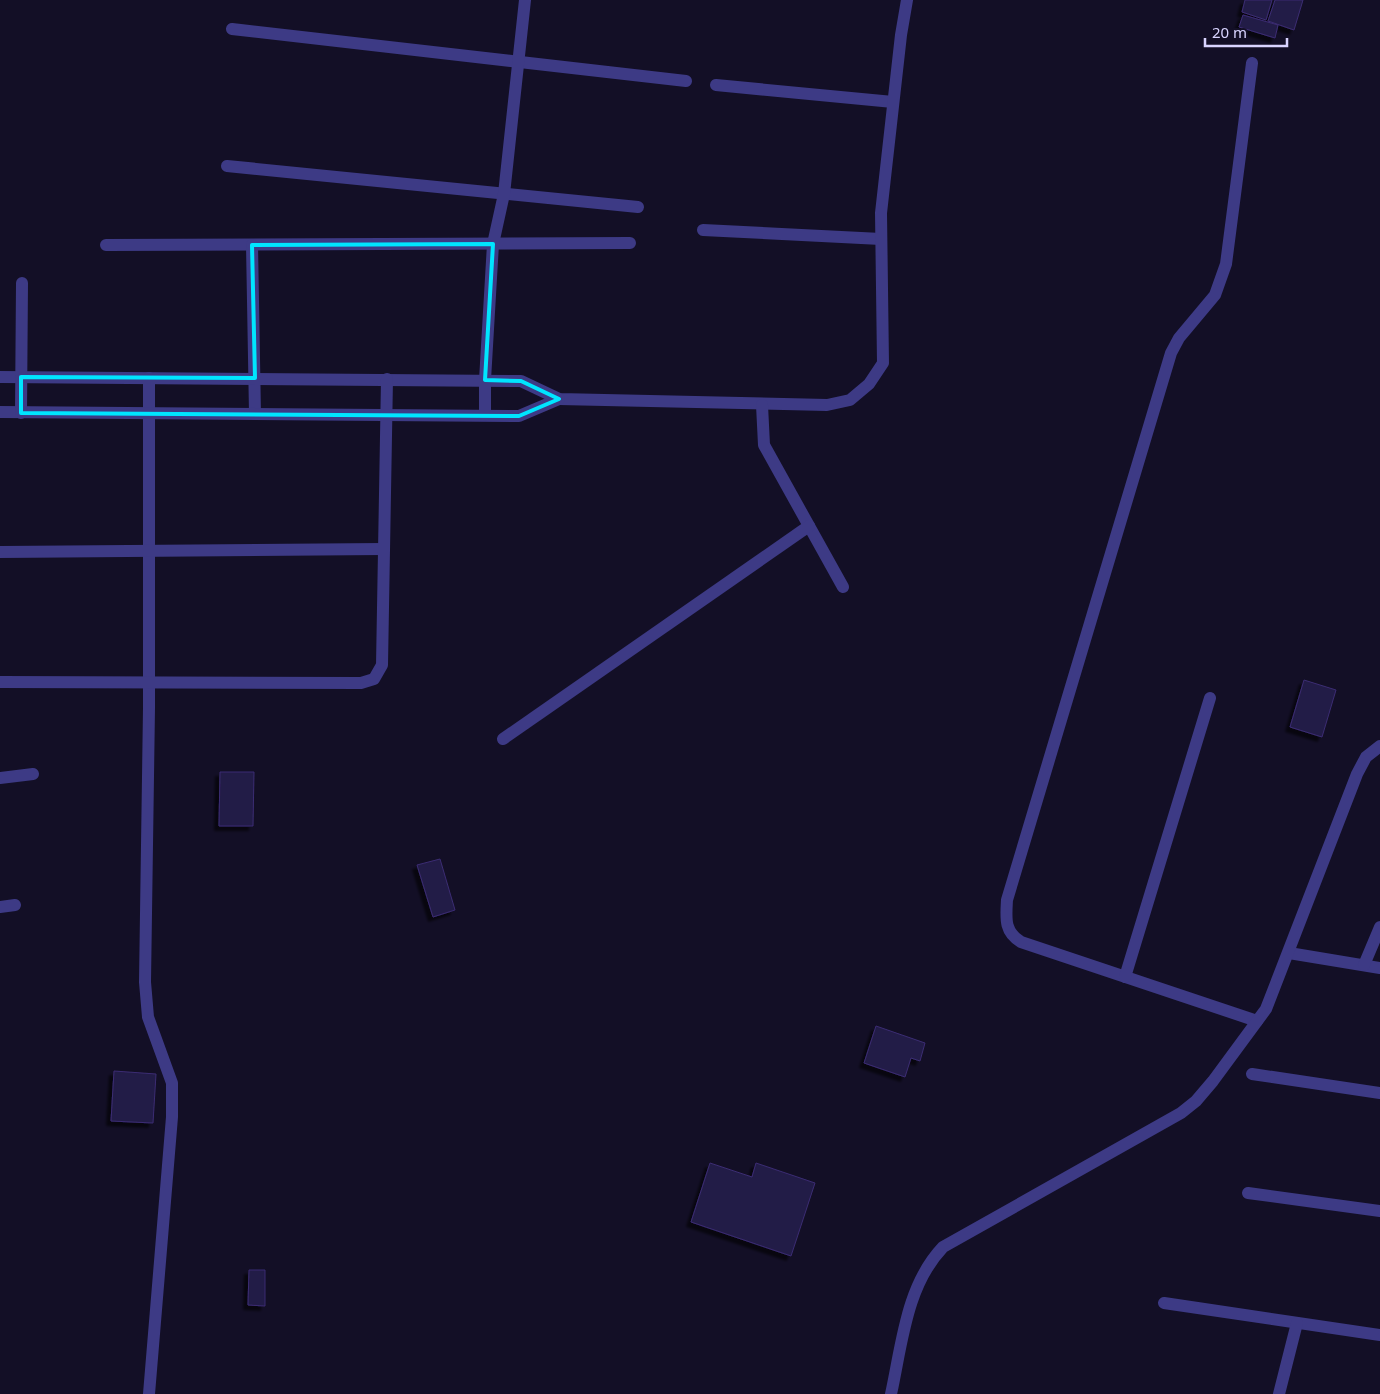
<svg xmlns="http://www.w3.org/2000/svg" width="1380" height="1394" font-family="'Noto Sans',sans-serif">
<defs>
<filter id="shadow"><feDropShadow dx="-4.5" dy="4.5" stdDeviation="1" flood-color="#0009"/></filter>
</defs>
<rect width="100%" height="100%" fill="#130f26"/>
<g fill="#241b47" stroke="#3b2d73" filter="url(#shadow)">
<polygon points="1245,0 1272,0 1266,20 1242,12"/>
<polygon points="1275,0 1303,0 1294,30 1268,21"/>
<polygon points="1243,15 1278,25 1275,38 1239,27"/>
<polygon points="1304,680 1336,690 1322,737 1290,727"/>
<polygon points="220,772 254,772 253,826 219,826"/>
<polygon points="440,859 455,910 433,917 417,865"/>
<polygon points="876,1026 925,1043 920,1061 911,1058 905,1077 864,1063"/>
<polygon points="114,1071 156,1074 153,1123 111,1121"/>
<polygon points="710,1163 752,1177 756,1163 815,1183 791,1256 691,1222"/>
<polygon points="249,1270 265,1270 265,1306 248,1305"/>
</g>
<g fill="none" stroke-linecap="round" stroke-linejoin="round">
<g stroke="#3d3a85" stroke-width="12">
<polyline points="232,29 686,81"/>
<path d="M1252 63 1226 264 1215 295 1179 338 1171 353 1007 900C1006 918 1004 932 1021 942L1257 1021"/>
<polyline points="716,85 893,102"/>
<polyline points="227,166 638,207"/>
<polyline points="703,230 881,239"/>
<polyline points="106,245 630,243"/>
<polyline points="252,245 255,414"/>
<polyline points="0,377 521,381 559,399 827,405 850,400 869,384 883,363 881,213 901,35 907,0"/>
<polyline points="149,378 149,708 145,982 148,1017 172,1083 172,1117 149,1394"/>
<polyline points="762,405 764,445 843,587"/>
<polyline points="0,412 519,416 559,399"/>
<polyline points="21,413 22,283"/>
<polyline points="485,415 485,380 493,244 504,194 525,0"/>
<polyline points="0,552 384,549"/>
<polyline points="0,682 361,683 374,679 382,665 387,379"/>
<polyline points="503,739 809,526"/>
<polyline points="0,778 33,774"/>
<polyline points="0,907 15,905"/>
<polyline points="1289,953 1380,968"/>
<polyline points="1364,965 1380,927"/>
<polyline points="1125,977 1210,698"/>
<polyline points="1252,1074 1380,1093"/>
<polyline points="1248,1193 1380,1211"/>
<polyline points="1164,1303 1380,1335"/>
<path d="M891 1394C902 1344 906 1286 943 1247L1181 1113 1196 1101 1213 1081 1266 1009 1357 774 1366 757 1380 746"/>
<polyline points="1279,1394 1297,1323"/>
</g>
</g>
<path fill="none" stroke="#00e5ff" stroke-width="4" stroke-linejoin="round" d="M493 244 485 380 521 381 559 399 519 416 21 413V377L255 378 252 245Z"/>
<path d="M1205 38v8h82v-8" fill="none" stroke="#d9d4ff" stroke-width="2.5"/>
<text x="1212" y="38" font-size="15" fill="#d9d4ff" stroke="#130f26" stroke-width="4" paint-order="stroke">20 m</text>
</svg>
